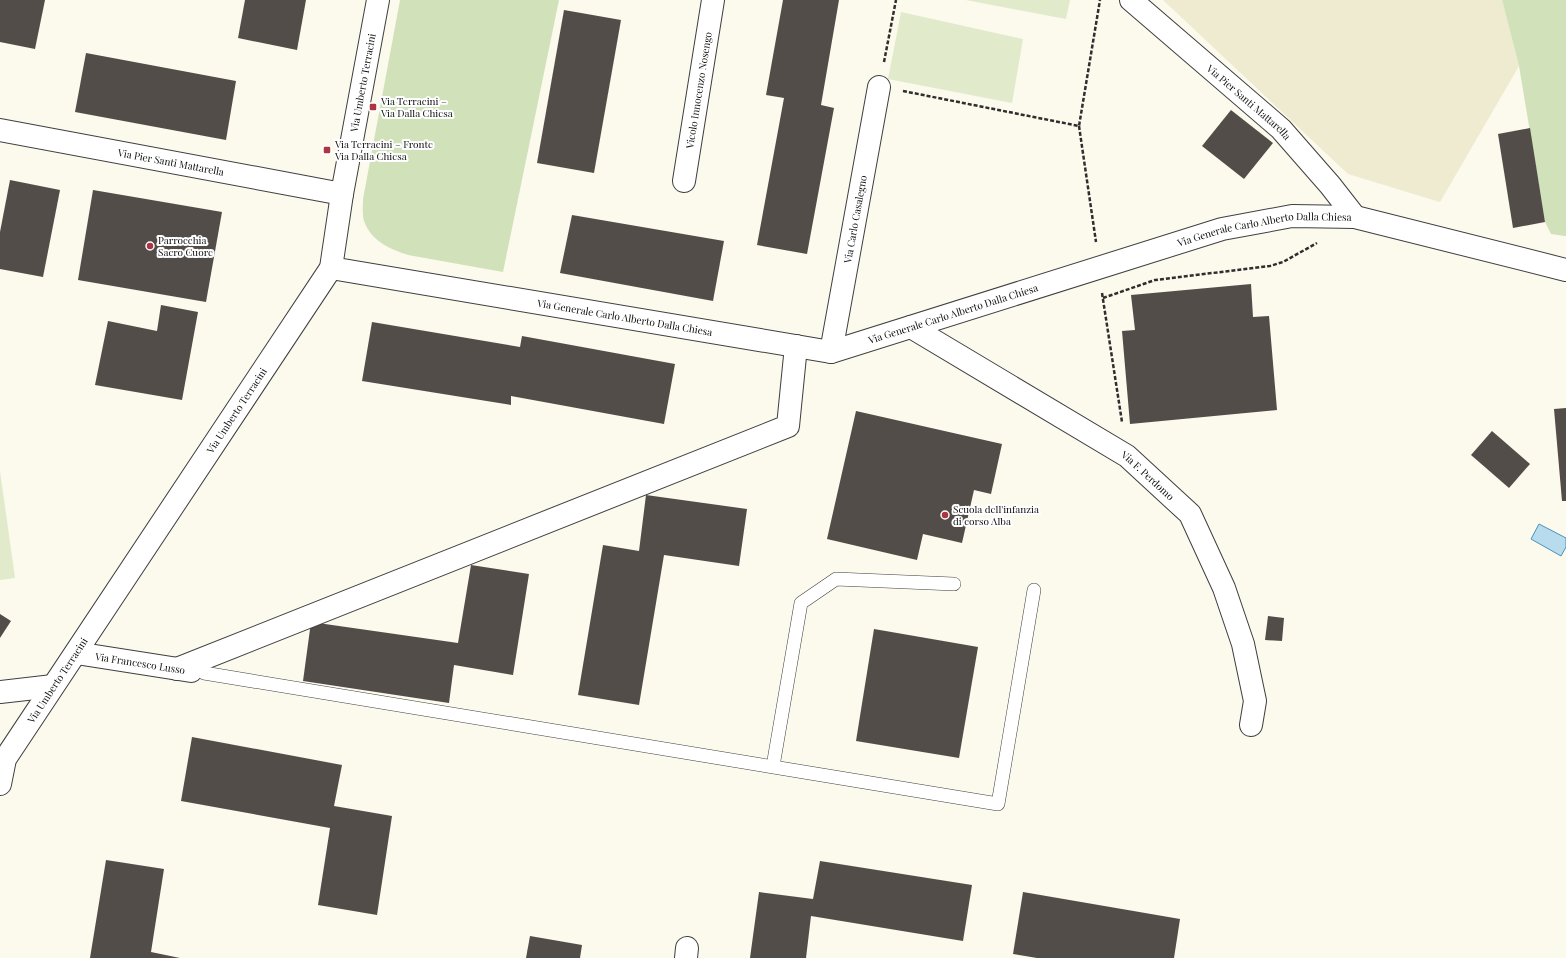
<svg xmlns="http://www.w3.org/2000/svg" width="1566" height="958" font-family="'Playfair Display',serif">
<rect width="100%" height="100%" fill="#fcf9ed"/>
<polygon fill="#efebd0" points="1163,0 1502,0 1519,66 1440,202 1348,174"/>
<g fill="#d1e2bb">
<path d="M400 0H559L503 272 408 255C390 249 371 241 364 221 362 214 363 205 363 199Z"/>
<polygon points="1502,0 1566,0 1566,236 1565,236 1551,234 1545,222 1519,66"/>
</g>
<g fill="#e1ebcb">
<polygon points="966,0 1070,0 1066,19"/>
<polygon points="901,12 1023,39 1012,103 888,79"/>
<polygon points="0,471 15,578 0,580"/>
</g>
<polygon fill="#b8dced" stroke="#4993bb" points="1539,524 1566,538 1566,547 1561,556 1531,539"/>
<g fill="#534d49">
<polygon points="0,0 45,0 35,49 0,42"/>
<polygon points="245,0 306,0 297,50 238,38"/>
<polygon points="783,0 839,0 821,105 834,108 807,254 757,245 784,98 766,95"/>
<polygon points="564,10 621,20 594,173 537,163"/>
<polygon points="86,53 236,81 226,140 75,112"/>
<polygon points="1231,110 1273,143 1244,179 1202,146"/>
<polygon points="1530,128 1545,222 1513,228 1498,134"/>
<polygon points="10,180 60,190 43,277 0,269 0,232"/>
<polygon points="93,190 222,212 206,302 78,280"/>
<polygon points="572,215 724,241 713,301 560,273"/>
<polygon points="1251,284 1253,317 1269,316 1277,410 1130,424 1122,331 1135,330 1131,295"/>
<polygon points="161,305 198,312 182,400 95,385 108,321 157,331"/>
<polygon points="372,322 520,347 522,336 675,364 664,424 511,396 511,405 362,381"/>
<polygon points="1566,408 1566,501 1562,501 1554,409"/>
<polygon points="856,411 1002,444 991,494 974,490 962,543 923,534 917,560 827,539"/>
<polygon points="1492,431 1530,464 1509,488 1471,455"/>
<polygon points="646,495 747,509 739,566 664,555 639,705 578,695 603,545 639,551"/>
<polygon points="471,565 529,574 513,675 454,665 449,703 303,681 311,622 458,643"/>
<polygon points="0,614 11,621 0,638"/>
<polygon points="1268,616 1284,618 1282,641 1265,640"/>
<polygon points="874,629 978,647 959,758 856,741"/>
<polygon points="192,737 342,765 334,806 392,816 377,915 318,905 330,828 181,801"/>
<polygon points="106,860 164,869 151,952 180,958 90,958"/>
<polygon points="820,861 972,885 963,941 811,916 806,958 750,958 759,892 813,899"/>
<polygon points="1023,892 1180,919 1174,958 1037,958 1013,954"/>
<polygon points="530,936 582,945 580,958 526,958"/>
</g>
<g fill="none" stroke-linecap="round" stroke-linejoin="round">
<g stroke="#3f3f3f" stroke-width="14">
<g id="service">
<polyline points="204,673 998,804 1034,590"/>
<polyline points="773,766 801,603 836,579 954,584"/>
</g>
</g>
<g stroke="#3f3f3f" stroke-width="24">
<g id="minor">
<path id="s1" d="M1131 0 1281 129 1330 185 1355 217"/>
<path id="s2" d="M0 130 342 194"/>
<path id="s3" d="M684 181 713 0"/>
<path id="s4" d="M331 268 831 352 1222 229 1292 216 1355 217 1566 270"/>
<path id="s5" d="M911 327 1127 456 1190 514 1224 588 1243 644 1255 701 1251 725"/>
<path id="s6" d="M831 352 879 87"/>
<path id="s7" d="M76 653 191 671"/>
<polyline points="177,669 788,426 796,346"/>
<polyline points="0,692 53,686"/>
<path id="s8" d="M0 784 5 759 331 268 342 194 378 0"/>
<polyline points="686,958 687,948"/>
</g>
</g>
<g stroke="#2e2e2e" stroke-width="2.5" stroke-dasharray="4 2" stroke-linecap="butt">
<polyline points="884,62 896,0"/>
<polyline points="903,91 1079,126 1100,0"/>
<polyline points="1079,126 1096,242"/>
<polyline points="1102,293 1122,422"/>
<polyline points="1103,298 1155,280 1270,266 1283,262 1317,243"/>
</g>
<use href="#service" stroke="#fff" stroke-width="13"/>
<use href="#minor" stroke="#fff" stroke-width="22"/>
</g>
<g fill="#a93642" stroke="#fff" stroke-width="1.5">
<rect x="369" y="103" width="8" height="8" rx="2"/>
<rect x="323" y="146" width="8" height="8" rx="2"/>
<circle cx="150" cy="246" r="4"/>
<circle cx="945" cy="515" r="4"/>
</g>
<g text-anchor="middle" stroke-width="4" stroke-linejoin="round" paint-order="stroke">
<g font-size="10" fill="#0c0c0c" stroke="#fff">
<text dy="4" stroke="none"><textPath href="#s8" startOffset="803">Via Umberto Terracini</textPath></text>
<text dy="4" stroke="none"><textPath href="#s3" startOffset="92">Vicolo Innocenzo Nosengo</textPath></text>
<text dy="4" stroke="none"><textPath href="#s1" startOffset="156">Via Pier Santi Mattarella</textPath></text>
<text dy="4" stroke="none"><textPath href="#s2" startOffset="174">Via Pier Santi Mattarella</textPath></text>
<text dy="4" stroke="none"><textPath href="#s6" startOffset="135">Via Carlo Casalegno</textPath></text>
<text dy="4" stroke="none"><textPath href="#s4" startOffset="959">Via Generale Carlo Alberto Dalla Chiesa</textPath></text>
<text dy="4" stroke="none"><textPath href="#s4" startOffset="635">Via Generale Carlo Alberto Dalla Chiesa</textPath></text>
<text dy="4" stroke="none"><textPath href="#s4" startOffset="298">Via Generale Carlo Alberto Dalla Chiesa</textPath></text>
<text dy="4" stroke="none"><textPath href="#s8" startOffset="444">Via Umberto Terracini</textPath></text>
<text dy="4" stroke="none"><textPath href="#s5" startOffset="280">Via F. Perdomo</textPath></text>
<text dy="4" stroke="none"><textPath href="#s7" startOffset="65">Via Francesco Lusso</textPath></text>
<text dy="4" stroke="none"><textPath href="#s8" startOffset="120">Via Umberto Terracini</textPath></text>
</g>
<g font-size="10" fill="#0c0c0c" stroke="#fff" text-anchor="start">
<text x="381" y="105">Via Terracini –<tspan x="381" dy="12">Via Dalla Chiesa</tspan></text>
<text x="335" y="148">Via Terracini – Fronte<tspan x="335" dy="12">Via Dalla Chiesa</tspan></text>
<text x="158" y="244">Parrocchia<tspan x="158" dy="12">Sacro Cuore</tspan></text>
<text x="953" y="513">Scuola dell'infanzia<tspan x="953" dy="12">di corso Alba</tspan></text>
</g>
</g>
</svg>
